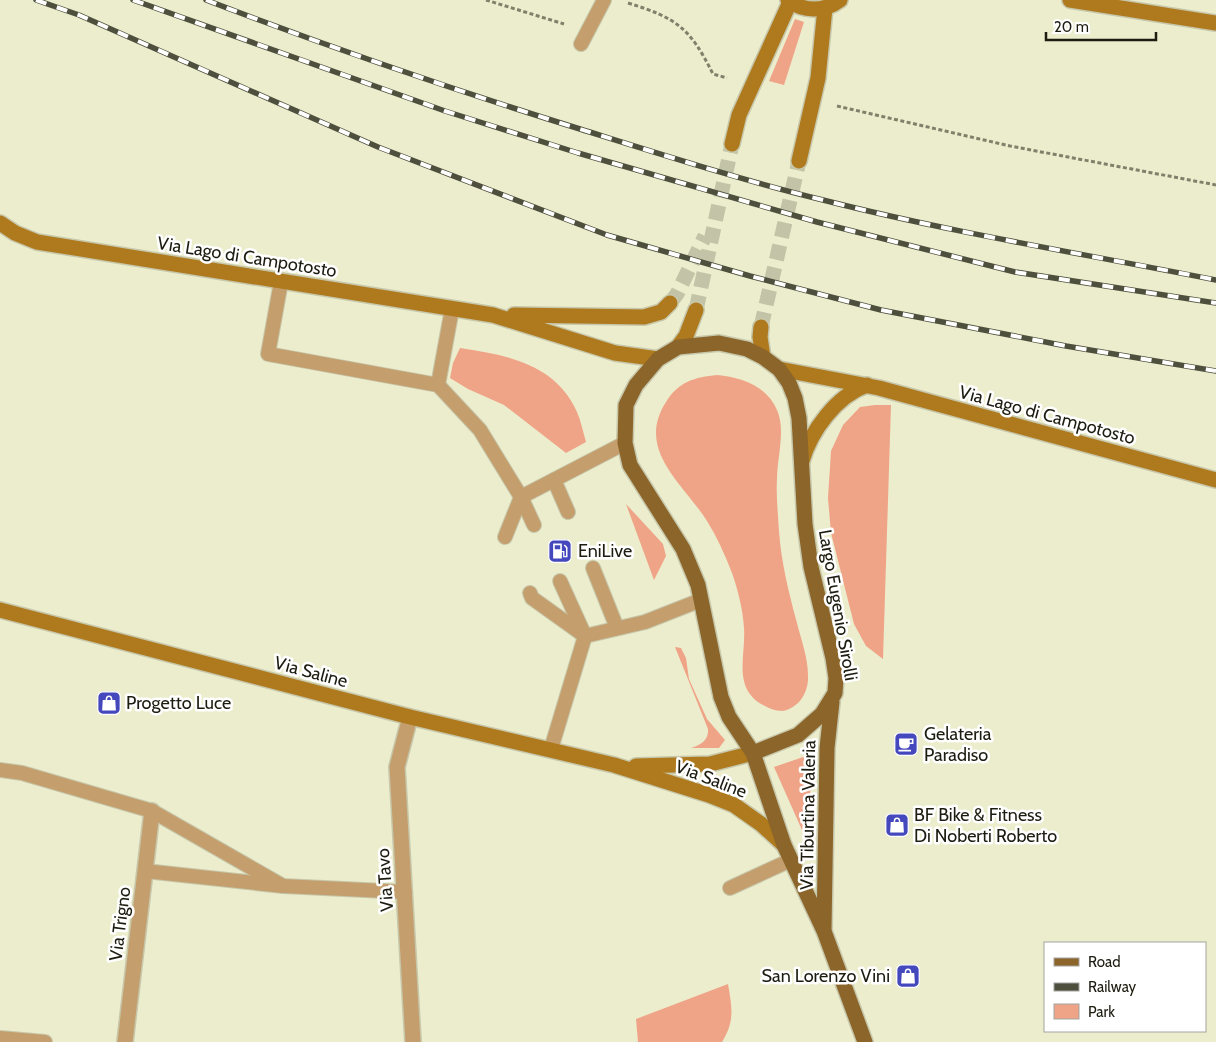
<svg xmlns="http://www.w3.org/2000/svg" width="1216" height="1042" font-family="Cabin,sans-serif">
<rect width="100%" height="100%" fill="#ecedcd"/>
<g fill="#efa488">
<polygon points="795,19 804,22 784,85 769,81"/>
<path d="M460 348C507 355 556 364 577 412 581 421 583 432 586 442L566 453 504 405 468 389 450 378 453 363Z"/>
<path d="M717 375C741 377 767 386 777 410 786 431 777 457 777 479 776 496 778 514 779 531 781 561 789 594 797 623 801 639 808 658 808 675 809 691 800 708 782 711 776 711 768 708 763 705 732 688 746 656 744 628 743 610 738 590 732 573 725 555 717 537 707 521 684 484 635 450 666 402 678 382 695 377 717 375Z"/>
<polygon points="875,405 891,405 883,659 866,646 854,624 831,533 828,498 831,451 843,425 860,407"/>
<polygon points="626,504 663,544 666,556 654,580"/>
<path d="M675 647 681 648 686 658 689 679 707 719 725 740 719 748H691C701 745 709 740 708 729Z"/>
<polygon points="809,755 811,819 810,827 802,830 774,767"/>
<path d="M728 984C732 1008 735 1021 722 1042H638L636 1019Z"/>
</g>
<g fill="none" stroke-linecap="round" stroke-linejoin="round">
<g stroke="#c2c3a7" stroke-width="15" stroke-dasharray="15 8" stroke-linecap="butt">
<polyline points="670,303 677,294 705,236"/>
<polyline points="696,310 732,144"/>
<polyline points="761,327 799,161"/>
</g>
<g stroke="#c7c7ab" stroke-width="16">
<g id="lane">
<polyline points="581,44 604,0"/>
<polyline points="281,282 268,354 438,385 480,430 521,497 534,525"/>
<polyline points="438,385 452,309"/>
<polyline points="554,480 568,512"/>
<polyline points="505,537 521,497 625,443"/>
<polyline points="593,568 617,628"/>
<polyline points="530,593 532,598 585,636 645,622 701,600"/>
<polyline points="551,749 585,636 560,581"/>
<polyline points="0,770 22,773 152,811 283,886"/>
<polyline points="145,871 283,886 405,892"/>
<polyline points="730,888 791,860"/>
<polyline points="0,1038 45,1042"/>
</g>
</g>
<g stroke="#c7c7ab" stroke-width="18">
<g id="street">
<polyline points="410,717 397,767 413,1042"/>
<polyline points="125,1042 152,811"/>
</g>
</g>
<g stroke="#c7c7ab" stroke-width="18">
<g id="secondary">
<path d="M788 0C804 12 824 12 840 0"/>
<polyline points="1070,0 1216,23"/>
<polyline points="732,144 739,115 790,2"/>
<polyline points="799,161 818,78 825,8"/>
<polyline points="0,223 15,233 37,242 493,315 615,353 658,359"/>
<polyline points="514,315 644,317 661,312 670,303"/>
<polyline points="761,327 760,337 763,357"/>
<polyline points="678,347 686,336 696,310"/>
<polyline points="779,369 879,388 1216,480"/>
<path d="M802 461C811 431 836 396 867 385"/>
<polyline points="0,610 410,717 614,765 709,795 734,805 761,824 784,845"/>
<polyline points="636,766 710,764 753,753"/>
</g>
</g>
<g stroke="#c7c7ab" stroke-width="18">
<g id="primary">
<polyline points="753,753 798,735 822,714 835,693 836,678 833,658 811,567 805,524 799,418 795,398 789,383 779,369 763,357 747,349 719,343 678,347 658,359 636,385 626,405 625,443 630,465 683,549 698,585 721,697 729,717 753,753 784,845 824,931 865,1042"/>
<polyline points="824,929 827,748 832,702"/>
</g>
</g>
<g stroke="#80806b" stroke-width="3" stroke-dasharray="4 2.5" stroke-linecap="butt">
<polyline points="486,0 564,24"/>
<path d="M628 3C677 18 690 28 713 74L727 78"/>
<polyline points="837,106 1010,146 1216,185"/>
</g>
<use href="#lane" stroke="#c49f6d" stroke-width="14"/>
<use href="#street" stroke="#c49f6d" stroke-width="15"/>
<use href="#secondary" stroke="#af791d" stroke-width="15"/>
<use href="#primary" stroke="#8c652a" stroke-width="15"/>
<g stroke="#4f4f3e" stroke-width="5.5">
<g id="rail">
<polyline points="36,0 79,15 378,147 607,235 750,276 881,310 1066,346 1216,371"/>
<polyline points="133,0 445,111 578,153 817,222 1015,272 1216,303"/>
<path d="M206 0C329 47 454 90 580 129 660 154 741 180 823 200 953 233 1085 254 1216 280"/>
</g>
</g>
<use href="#rail" stroke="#fff" stroke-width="4" stroke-dasharray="11" stroke-linecap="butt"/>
</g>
<defs>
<g id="fuel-square" transform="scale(1.25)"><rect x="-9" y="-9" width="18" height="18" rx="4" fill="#4548bd" stroke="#fff"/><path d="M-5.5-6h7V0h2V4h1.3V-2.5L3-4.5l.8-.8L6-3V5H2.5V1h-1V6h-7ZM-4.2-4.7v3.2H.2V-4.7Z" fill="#fff"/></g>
<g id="shop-square" transform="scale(1.25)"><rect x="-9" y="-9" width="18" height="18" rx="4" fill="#4548bd" stroke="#fff"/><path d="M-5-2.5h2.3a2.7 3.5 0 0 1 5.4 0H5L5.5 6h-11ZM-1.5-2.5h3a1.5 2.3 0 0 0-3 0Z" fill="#fff"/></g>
<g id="cafe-square" transform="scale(1.25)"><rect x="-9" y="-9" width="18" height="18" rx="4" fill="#4548bd" stroke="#fff"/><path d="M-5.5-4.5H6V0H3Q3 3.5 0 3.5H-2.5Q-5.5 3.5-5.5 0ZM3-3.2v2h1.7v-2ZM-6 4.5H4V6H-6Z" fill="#fff"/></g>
</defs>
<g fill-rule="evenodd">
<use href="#fuel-square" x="560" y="551"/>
<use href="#shop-square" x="109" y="703"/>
<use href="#cafe-square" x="906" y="744"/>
<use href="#shop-square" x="897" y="825"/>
<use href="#shop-square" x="908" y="976"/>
</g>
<g text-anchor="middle" stroke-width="5" stroke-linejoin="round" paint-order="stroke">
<g font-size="18" fill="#1c1c10" stroke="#fff">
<text transform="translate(247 257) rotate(9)" y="6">Via Lago di Campotosto</text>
<text transform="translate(1047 415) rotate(15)" y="6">Via Lago di Campotosto</text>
<text transform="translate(838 605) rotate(80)" y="6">Largo Eugenio Sirolli</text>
<text transform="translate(311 672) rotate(15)" y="6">Via Saline</text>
<text transform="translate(711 779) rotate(21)" y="6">Via Saline</text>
<text transform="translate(808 815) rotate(-89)" y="6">Via Tiburtina Valeria</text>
<text transform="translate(385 880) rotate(-94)" y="6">Via Tavo</text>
<text transform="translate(120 924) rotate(-83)" y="6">Via Trigno</text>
</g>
<g font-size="18" fill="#1c1c10" stroke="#fff" text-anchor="start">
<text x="578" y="557">EniLive</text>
<text x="126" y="709">Progetto Luce</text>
<text x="924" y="740">Gelateria<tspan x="924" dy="21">Paradiso</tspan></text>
<text x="914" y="821">BF Bike &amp; Fitness<tspan x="914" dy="21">Di Noberti Roberto</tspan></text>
<text x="890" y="982" text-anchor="end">San Lorenzo Vini</text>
</g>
</g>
<rect x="1044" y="942" width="162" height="90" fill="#ffffff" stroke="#a4a49f"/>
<rect x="1054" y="958" width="25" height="8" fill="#8c652a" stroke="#a4a49f"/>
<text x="1088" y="967" font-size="15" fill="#1c1c10">Road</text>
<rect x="1054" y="983" width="25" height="8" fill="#4f4f3e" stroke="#a4a49f"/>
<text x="1088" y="992" font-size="15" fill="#1c1c10">Railway</text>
<rect x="1054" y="1004" width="25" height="15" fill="#efa488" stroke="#a4a49f"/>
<text x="1088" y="1017" font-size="15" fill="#1c1c10">Park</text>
<path d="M1046 32v8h110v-8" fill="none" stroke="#1c1c10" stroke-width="2.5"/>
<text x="1054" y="32" font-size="15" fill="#1c1c10" stroke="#ffffff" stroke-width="4" paint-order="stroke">20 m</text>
</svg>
